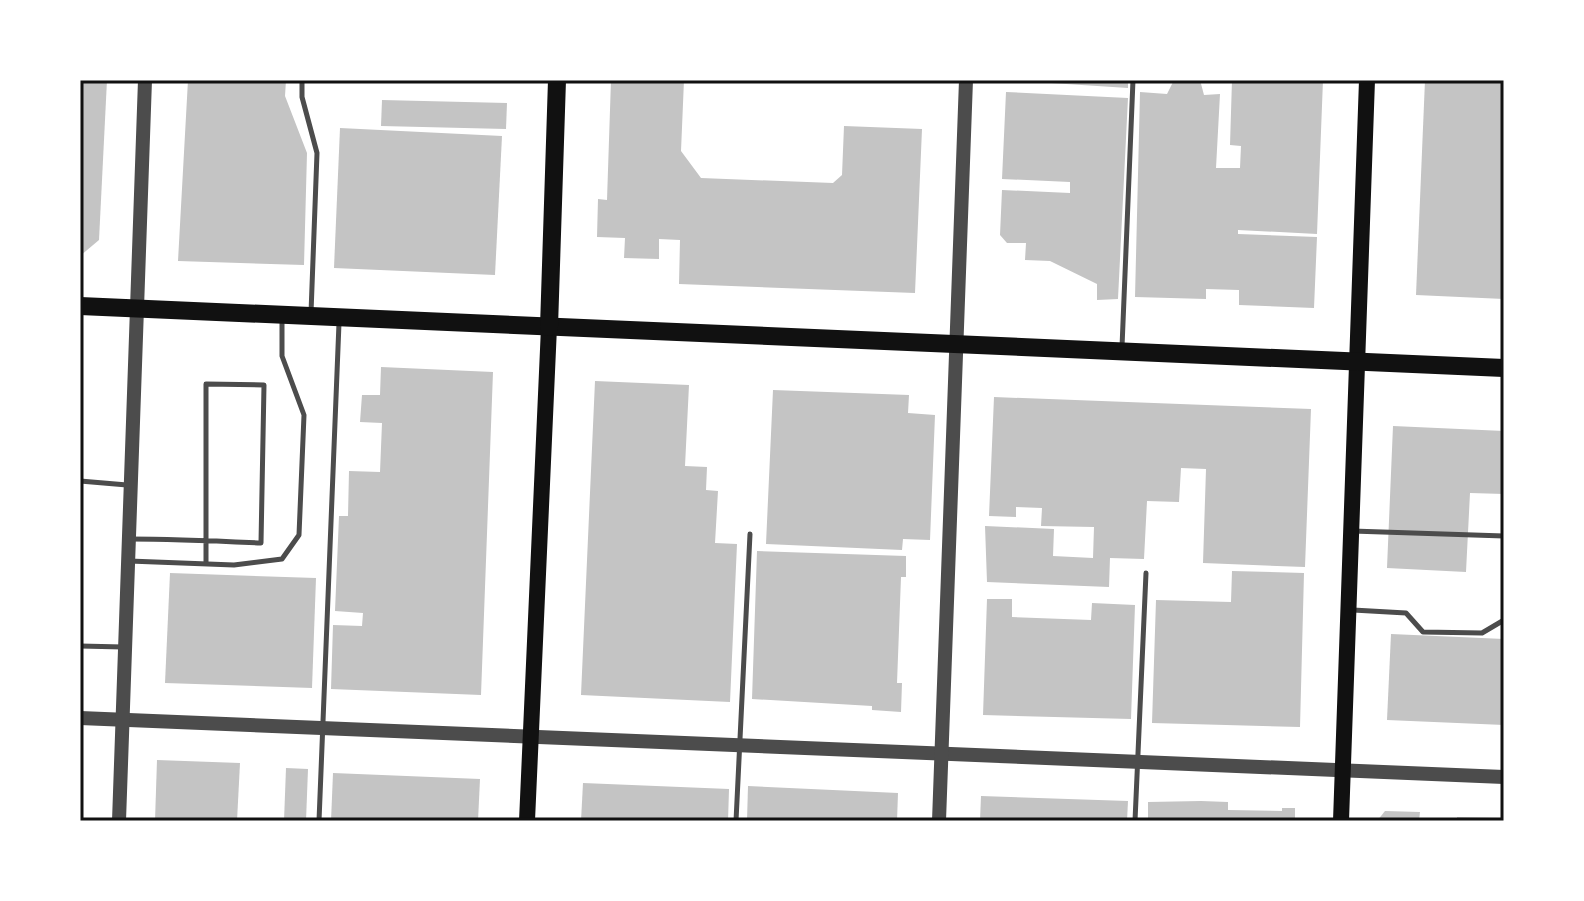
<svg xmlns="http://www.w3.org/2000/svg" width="1584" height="901" font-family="Raleway,sans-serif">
<rect width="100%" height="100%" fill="#fff"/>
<g fill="#c4c4c4">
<polygon points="80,80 107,80 99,240 80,256"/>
<polygon points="188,80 286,80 285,96 307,153 304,265 178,261"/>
<polygon points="611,80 684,80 681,151 701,178 833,183 842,175 844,126 922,129 915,293 679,284 680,240 659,239 659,259 624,258 625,238 597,237 598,199 607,200"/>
<polygon points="1006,80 1128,80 1128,88"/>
<polygon points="1174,80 1200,80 1204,95 1220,94 1216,168 1240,168 1241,146 1230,145 1232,80 1323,80 1317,234 1238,230 1238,234 1317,237 1314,308 1239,305 1239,290 1206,289 1206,299 1135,297 1140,92 1167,94"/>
<polygon points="1425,80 1504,80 1504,299 1416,295"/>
<polygon points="1006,92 1128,98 1118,299 1097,300 1097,284 1050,261 1025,260 1026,243 1007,243 1000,235 1002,190 1070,193 1070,182 1002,179"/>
<polygon points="382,100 507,103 506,129 381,126"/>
<polygon points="340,128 502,136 495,275 334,268"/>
<polygon points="381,367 493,372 481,695 331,689 333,625 362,626 363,613 335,611 339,516 348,516 349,471 380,472 382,423 360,422 362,395 380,395"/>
<polygon points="595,381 689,385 685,466 707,467 706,490 718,491 715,543 737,544 730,702 581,695"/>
<polygon points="773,390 909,395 908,413 935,415 930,540 903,539 902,550 766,544"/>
<polygon points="994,397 1311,409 1305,567 1203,563 1206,469 1181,468 1179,502 1147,501 1144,559 1110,558 1109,587 987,582 985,526 1054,529 1053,556 1093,558 1094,527 1041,526 1042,508 1016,507 1016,517 989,516"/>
<polygon points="1393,426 1504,431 1504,494 1470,493 1466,572 1387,568"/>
<polygon points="757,551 906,556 906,577 901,577 897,683 902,683 901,712 872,710 872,706 752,699"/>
<polygon points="1232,571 1304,573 1300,727 1152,723 1156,600 1231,602"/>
<polygon points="170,573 316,578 312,688 165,683"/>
<polygon points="987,599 1012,599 1012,617 1091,620 1092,603 1135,605 1131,719 983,715"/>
<polygon points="1391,634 1504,639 1504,725 1387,720"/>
<polygon points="157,760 240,763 237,821 155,821"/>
<polygon points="286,768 308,769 306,821 284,821"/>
<polygon points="333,773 480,779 478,821 331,821"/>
<polygon points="583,783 729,789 728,821 581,821"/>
<polygon points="748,786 898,793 897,821 747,821"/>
<polygon points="981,796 1128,801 1127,821 980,821"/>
<polygon points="1201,801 1228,802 1228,810 1282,811 1282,808 1295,808 1295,821 1148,821 1148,802"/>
<polygon points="1385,811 1420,812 1419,821 1377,821"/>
<polygon points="1457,817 1504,818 1504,821 1457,821"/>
</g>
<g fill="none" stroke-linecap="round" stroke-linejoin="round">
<g stroke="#4c4c4c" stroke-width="5">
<polyline points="302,80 302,97 317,153 311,313"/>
<polyline points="1122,347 1133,80"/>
<polyline points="80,481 127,485"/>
<polyline points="1352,531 1504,536"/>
<path d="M130 539C173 539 217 541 261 543L264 385 206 384V563"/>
<polyline points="129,561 234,565 282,559 299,535 304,415 282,356 282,317"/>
<polyline points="1353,610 1406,613 1423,632 1482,633 1504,620"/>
<polyline points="80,646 123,647"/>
<polyline points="319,821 339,323"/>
<polyline points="736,821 750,534"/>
<polyline points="1135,821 1146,573"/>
</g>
<g stroke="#4c4c4c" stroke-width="14">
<polyline points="80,718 1504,777"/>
<polyline points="119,821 145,80"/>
<polyline points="939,821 966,80"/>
</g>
<g stroke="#111" stroke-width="16">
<polyline points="527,821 549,327"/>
<polyline points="1341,821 1367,80"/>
</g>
<g stroke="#111" stroke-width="18">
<polyline points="80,306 1504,368"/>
<polyline points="549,327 557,80"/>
</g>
</g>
<rect width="1584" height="901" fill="none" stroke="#ffffff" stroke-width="164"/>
<rect x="82" y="82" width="1420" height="737" fill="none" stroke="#111" stroke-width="3"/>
</svg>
